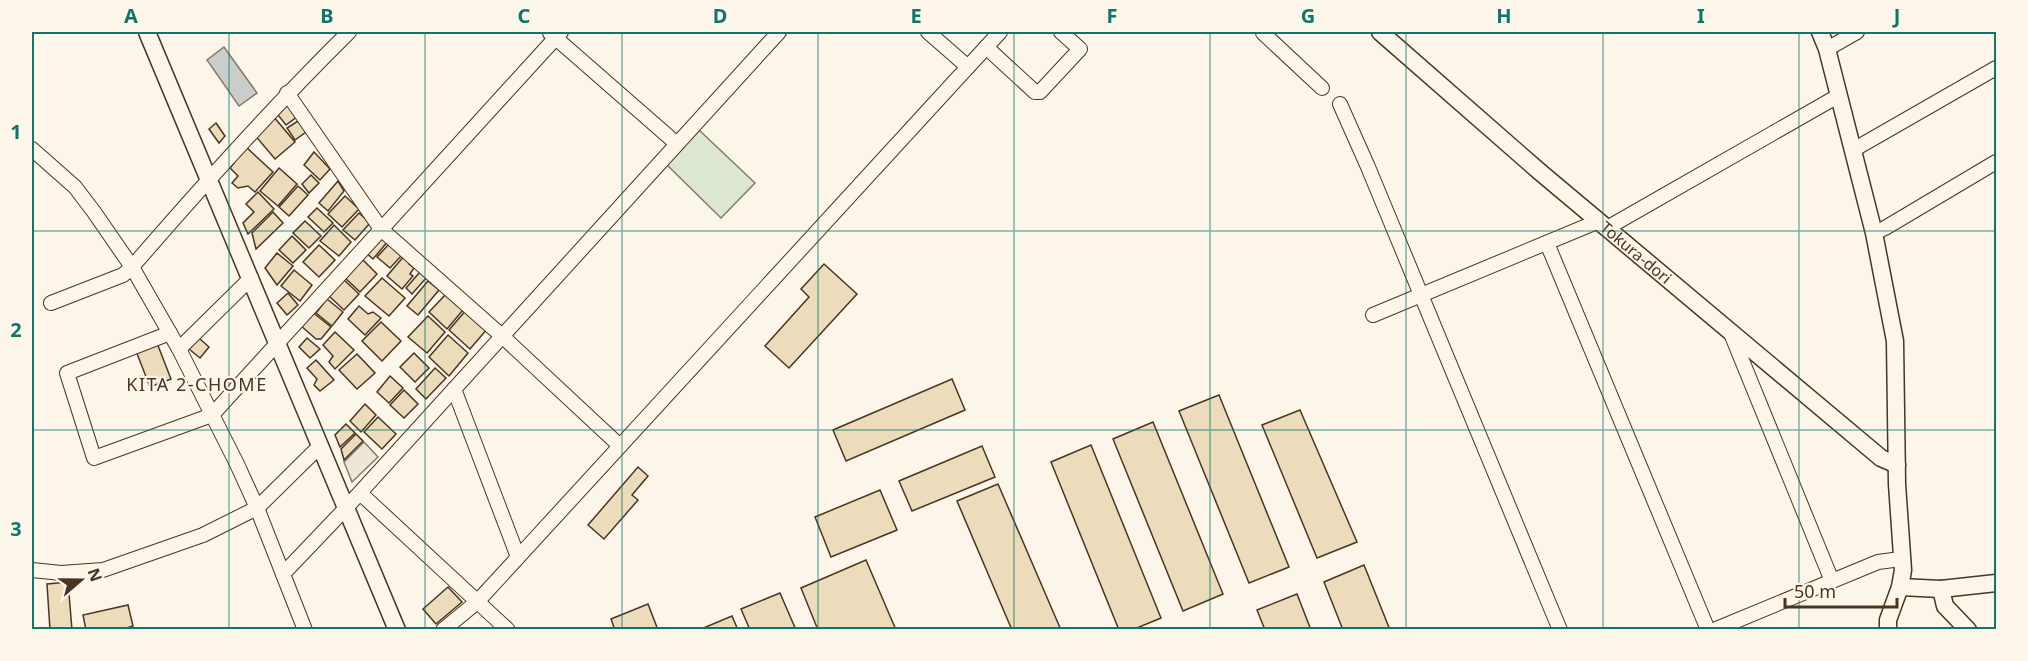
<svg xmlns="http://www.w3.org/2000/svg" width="2028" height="661" font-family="'Noto Sans',sans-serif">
<rect width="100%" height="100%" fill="#fbf6e9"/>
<polygon fill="#dce7d0" stroke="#887966" stroke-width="1.5" points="699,130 755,183 721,218 666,164"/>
<polygon fill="#ede7d9" stroke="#887966" stroke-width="1.5" points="364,442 378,457 352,482 344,462"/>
<polygon fill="#c9cecd" stroke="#887966" stroke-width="1.5" points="224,47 257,93 239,106 207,60"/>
<g fill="#ecdcbc" stroke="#4a3520" stroke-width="1.5">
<polygon points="286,101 298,116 286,125 274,110"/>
<polygon points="273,116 295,142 275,159 253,133"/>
<polygon points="298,121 306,132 295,140 287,128"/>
<polygon points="216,123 225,136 219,143 209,129"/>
<polygon points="246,147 273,172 255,192 248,186 238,188 232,183 238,176 230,168 234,163 232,156"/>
<polygon points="314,152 330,169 320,180 304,165"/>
<polygon points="279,168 297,184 278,206 260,191"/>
<polygon points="311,175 319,183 309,193 302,184"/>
<polygon points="338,181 344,191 328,211 319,203"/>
<polygon points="298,186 308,195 289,216 279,207"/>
<polygon points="258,192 274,209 248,234 243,223 254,212 246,204"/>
<polygon points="345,196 359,209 342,227 328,214"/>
<polygon points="317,208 333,223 324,232 308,217"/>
<polygon points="273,212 283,223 256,249 252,233"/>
<polygon points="359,213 370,223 355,240 343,230"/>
<polygon points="305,221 321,236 309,248 293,233"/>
<polygon points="334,225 351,242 339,256 320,241"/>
<polygon points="381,232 389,240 373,259 364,251"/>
<polygon points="292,236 306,250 293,263 279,250"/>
<polygon points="390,243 403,254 390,268 377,257"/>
<polygon points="319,245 335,260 319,277 303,262"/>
<polygon points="277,253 293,266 277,285 265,268"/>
<polygon points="405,255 411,261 409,264 414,268 410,274 413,276 402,289 387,276"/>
<polygon points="360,257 377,274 360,292 343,276"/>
<polygon points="824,264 857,294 789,368 765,346 809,297 801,289"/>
<polygon points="294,270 312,285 300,301 281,286"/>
<polygon points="420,272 427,277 412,294 406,288"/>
<polygon points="342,278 359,294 344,310 327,294"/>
<polygon points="382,278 405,298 389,316 365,296"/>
<polygon points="428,281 439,290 418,315 407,306"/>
<polygon points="288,293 298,305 287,315 277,303"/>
<polygon points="446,294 463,310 447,329 429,312"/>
<polygon points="327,299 343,312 332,326 316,313"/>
<polygon points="359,306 368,314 373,312 381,318 365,335 348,319"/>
<polygon points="467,309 488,328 470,349 449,330"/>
<polygon points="311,311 331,327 321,339 316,339 300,325"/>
<polygon points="428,316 445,332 427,353 408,337"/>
<polygon points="381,322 401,341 382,361 362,341"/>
<polygon points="335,332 354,350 335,369 329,362 333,356 323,345"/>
<polygon points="448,335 468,353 449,376 429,357"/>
<polygon points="199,338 209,347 200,358 189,349"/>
<polygon points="307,338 320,349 310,358 299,347"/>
<polygon points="157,343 171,379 150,387 136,351"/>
<polygon points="414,353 429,368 415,382 400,367"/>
<polygon points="357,354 375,373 357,389 339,370"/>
<polygon points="316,360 334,380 320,391 314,385 317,379 307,368"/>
<polygon points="435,368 446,378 426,399 416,389"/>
<polygon points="390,376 403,388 389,403 377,392"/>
<polygon points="952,379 965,410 846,461 833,430"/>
<polygon points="404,390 418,404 404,418 390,405"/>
<polygon points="1219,395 1289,567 1249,583 1179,411"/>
<polygon points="365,404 376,415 361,432 350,421"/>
<polygon points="1300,410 1357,542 1317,558 1262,425"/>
<polygon points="378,417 396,434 382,449 364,432"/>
<polygon points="1153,422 1223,594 1183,611 1113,439"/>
<polygon points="346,424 355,433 340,447 335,435"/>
<polygon points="356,434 363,441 344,460 341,449"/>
<polygon points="1091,445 1161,618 1132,630 1119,630 1051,462"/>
<polygon points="982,446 995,477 912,511 899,481"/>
<polygon points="638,467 648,476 632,495 638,500 604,539 588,525"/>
<polygon points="998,484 1061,630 1012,630 957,501"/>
<polygon points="880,490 897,530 831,557 815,517"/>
<polygon points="866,560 896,630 818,630 801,588"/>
<polygon points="1364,565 1390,630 1343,630 1324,582"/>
<polygon points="68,582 72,630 50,630 47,584"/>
<polygon points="448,587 462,602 436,624 423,609"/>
<polygon points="780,593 796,630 750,630 741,609"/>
<polygon points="1297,594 1311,630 1265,630 1257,610"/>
<polygon points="648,604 658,630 615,630 611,619"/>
<polygon points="128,605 133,626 120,630 86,630 83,615"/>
<polygon points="732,616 738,630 702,630 701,629"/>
</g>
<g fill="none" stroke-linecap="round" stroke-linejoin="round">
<g stroke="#4a3520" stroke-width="16">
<g id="minor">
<polyline points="928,32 968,67"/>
<polyline points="1264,32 1263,33 1322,88"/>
<polyline points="550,33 677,144"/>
<polyline points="986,47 1035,92 1040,92 1080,49 1061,32"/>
<polyline points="1827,49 1857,32"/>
<polyline points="287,93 381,229 502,336 620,446"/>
<polyline points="1340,104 1368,167 1560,630"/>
<polyline points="32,149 75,187 94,212 132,267 179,349 237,464 257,508 305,630"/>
<polyline points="1853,150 1996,68"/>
<polyline points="1607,228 1838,96"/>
<polyline points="1874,233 1885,228 1996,162"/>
<polyline points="1547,243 1708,630"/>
<path d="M51 303 123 275 132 267C202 186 273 107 349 32"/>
<polyline points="1373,315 1599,221"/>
<polyline points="1730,331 1832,581"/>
<polyline points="170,333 67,373 94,458 212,415 561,32"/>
<polyline points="179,349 251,278"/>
<polyline points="454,389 518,557"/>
<polyline points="360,493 508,630"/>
<polyline points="32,570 61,573 103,570 203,535 257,508 320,446"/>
<polyline points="283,574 346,508 779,32"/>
<polyline points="443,630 477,602 1000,32"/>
<polyline points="1714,630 1878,562 1901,559"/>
</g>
</g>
<g stroke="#4a3520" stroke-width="19">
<g id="tertiary">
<polyline points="147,32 397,630"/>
<path id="s1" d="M1380 32 1540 172 1881 458 1897 465"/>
<polyline points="1820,32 1827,49 1874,233 1895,341 1897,484 1903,570 1900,587 1888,620 1888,630"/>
<polyline points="1900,587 1941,589 1996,583"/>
<polyline points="1941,589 1945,606 1968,630"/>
</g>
</g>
<use href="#minor" stroke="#fbf6e9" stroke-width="14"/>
<use href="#tertiary" stroke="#fbf6e9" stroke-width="16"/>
</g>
<path fill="none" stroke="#0f766e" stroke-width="1.5" stroke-opacity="0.55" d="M229 32V630M425 32V630M622 32V630M818 32V630M1014 32V630M1210 32V630M1406 32V630M1603 32V630M1799 32V630M32 231H1996M32 430H1996"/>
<g text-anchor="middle" stroke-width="4.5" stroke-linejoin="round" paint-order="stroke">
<g font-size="16" fill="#4a3520" stroke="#fbf6e9">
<text dy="6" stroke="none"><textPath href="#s1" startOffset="338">Tokura-dori</textPath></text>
</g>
<g font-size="18" letter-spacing="1.5" fill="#4a3520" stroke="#fbf6e9">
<text x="197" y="391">KITA 2-CHOME</text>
</g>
</g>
<rect width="2028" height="661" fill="none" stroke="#fbf6e9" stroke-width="66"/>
<g transform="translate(81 580) rotate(70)" stroke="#fbf6e9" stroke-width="4.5" paint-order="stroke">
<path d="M0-4.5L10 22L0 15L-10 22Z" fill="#4a3520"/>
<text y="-9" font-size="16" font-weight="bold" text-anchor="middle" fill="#4a3520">N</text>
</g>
<path d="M1785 598v9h112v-9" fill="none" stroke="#4a3520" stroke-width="3"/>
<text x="1794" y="598" font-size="18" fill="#4a3520" stroke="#fbf6e9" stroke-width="4.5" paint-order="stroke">50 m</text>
<rect x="33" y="33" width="1962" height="595" fill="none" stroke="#0f766e" stroke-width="2"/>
<g font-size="20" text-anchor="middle" font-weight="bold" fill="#0f766e">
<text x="131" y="23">A</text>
<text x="327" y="23">B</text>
<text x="524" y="23">C</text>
<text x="720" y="23">D</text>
<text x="916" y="23">E</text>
<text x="1112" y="23">F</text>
<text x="1308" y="23">G</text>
<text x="1504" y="23">H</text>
<text x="1701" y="23">I</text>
<text x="1897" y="23">J</text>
<text x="16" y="139">1</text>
<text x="16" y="337">2</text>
<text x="16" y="536">3</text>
</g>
</svg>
